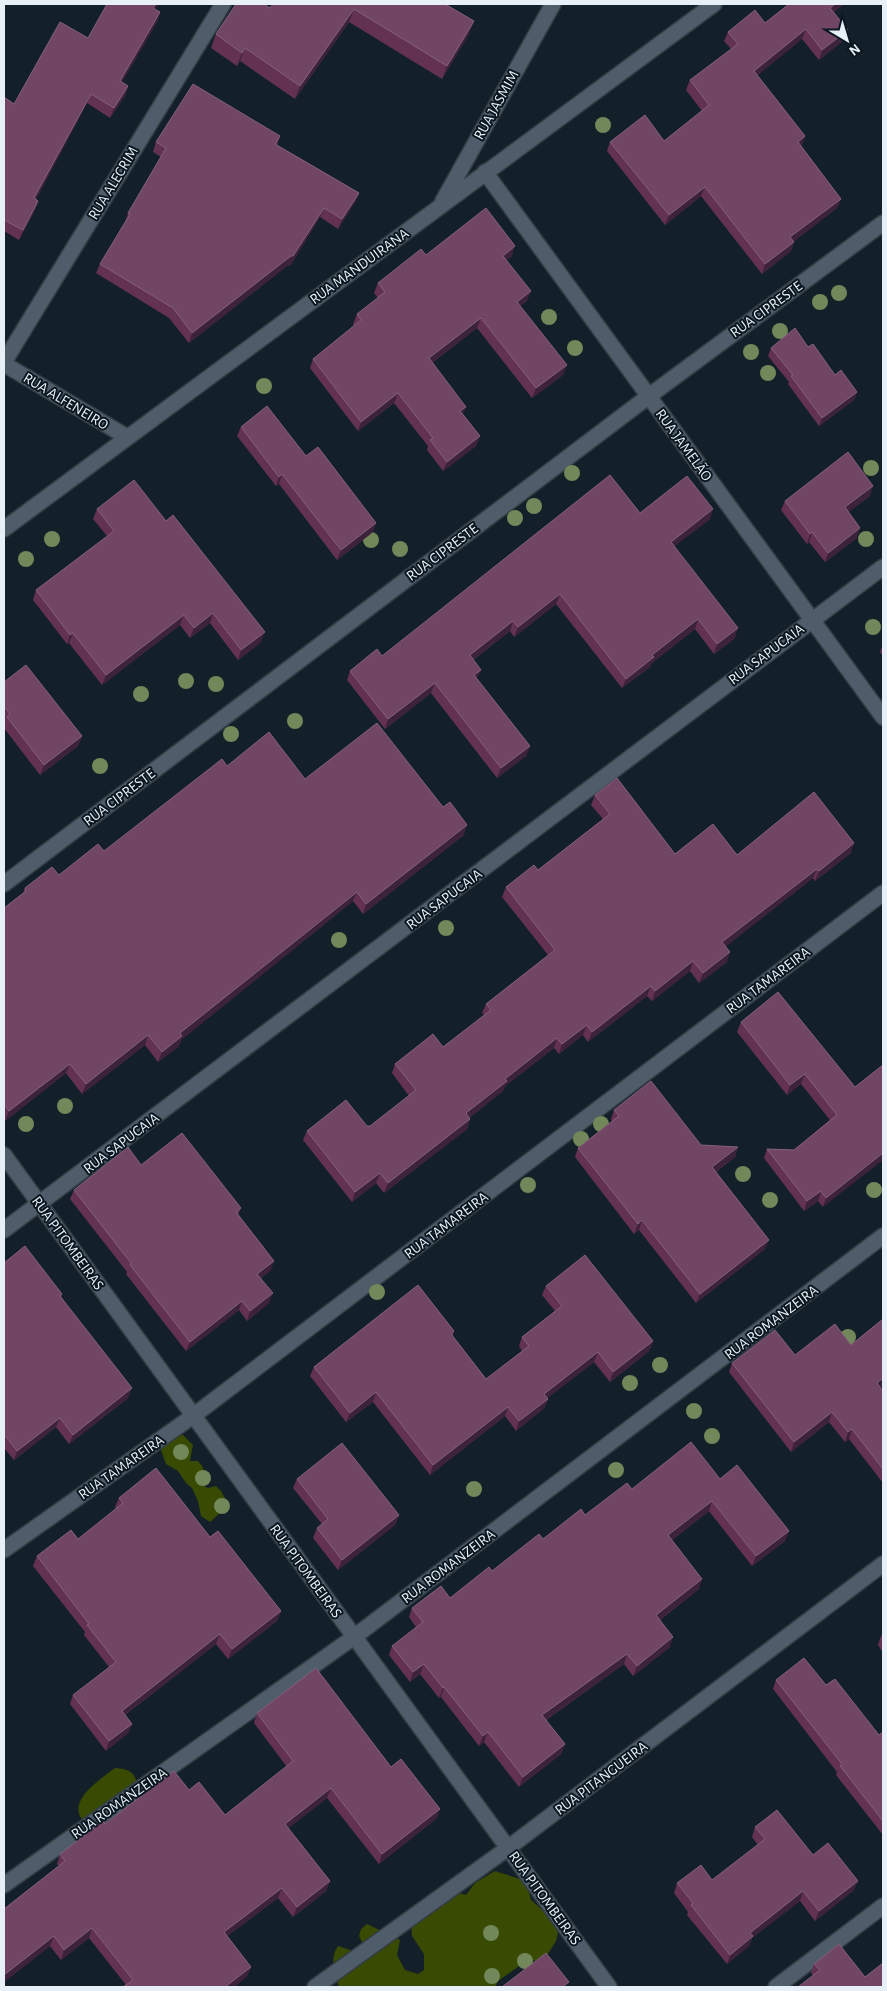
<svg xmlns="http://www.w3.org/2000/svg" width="887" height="1991" font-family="'Alegreya Sans',sans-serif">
<rect width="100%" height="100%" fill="#13202a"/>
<g fill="#394a03">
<polygon points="176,1435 183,1435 193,1445 190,1461 198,1461 202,1466 205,1473 200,1478 202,1485 208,1488 216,1486 221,1491 225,1498 221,1512 210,1522 201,1516 198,1501 192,1488 186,1483 178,1471 166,1464 161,1450 165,1445"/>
<path d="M115 1768C137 1769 136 1779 141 1798L99 1834C93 1829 85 1824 81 1818 69 1799 102 1778 115 1768Z"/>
<path d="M495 1871 523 1880 527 1886 531 1900 553 1919 558 1933 556 1941 544 1960 528 1961 522 1964 498 1981 495 1987H339C335 1973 329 1959 338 1946L359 1953 365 1949 359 1936 361 1929 367 1924 400 1940 397 1955 405 1970 418 1974 424 1970V1954L412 1936 411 1920 452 1891 466 1895 475 1883Z"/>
</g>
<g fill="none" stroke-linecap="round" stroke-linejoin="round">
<g stroke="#343d44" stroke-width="18">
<g id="minor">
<polyline points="485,172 883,717"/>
<polyline points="443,201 553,4"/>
<polyline points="4,362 223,4"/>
<polyline points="4,364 127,437"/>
<polyline points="4,529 714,4"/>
<polyline points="4,884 649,396 883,223"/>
<polyline points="4,1155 609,1987"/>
<polyline points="4,1230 883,567"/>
<polyline points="4,1550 193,1416 883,893"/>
<polyline points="4,1885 354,1637 883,1236"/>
<polyline points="315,1987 508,1848 883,1564"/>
<polyline points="776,1987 883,1906"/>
</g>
</g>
<use href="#minor" stroke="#4e5d69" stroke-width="15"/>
</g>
<g fill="#72875a">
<circle cx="603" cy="125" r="8"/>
<circle cx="839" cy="293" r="8"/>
<circle cx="820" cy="302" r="8"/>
<circle cx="549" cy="317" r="8"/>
<circle cx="780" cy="331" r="8"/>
<circle cx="575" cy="348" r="8"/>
<circle cx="751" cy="352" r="8"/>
<circle cx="768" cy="373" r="8"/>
<circle cx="264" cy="386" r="8"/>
<circle cx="871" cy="468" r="8"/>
<circle cx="572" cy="473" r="8"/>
<circle cx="534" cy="506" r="8"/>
<circle cx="515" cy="518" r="8"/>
<circle cx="52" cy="539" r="8"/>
<circle cx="866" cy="539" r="8"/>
<circle cx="371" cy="540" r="8"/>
<circle cx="400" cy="549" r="8"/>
<circle cx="26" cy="559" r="8"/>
<circle cx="873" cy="627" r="8"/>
<circle cx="186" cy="681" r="8"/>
<circle cx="216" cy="684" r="8"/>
<circle cx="141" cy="694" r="8"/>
<circle cx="295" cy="721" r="8"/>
<circle cx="231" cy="734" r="8"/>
<circle cx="100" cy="766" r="8"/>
<circle cx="446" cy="928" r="8"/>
<circle cx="339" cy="940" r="8"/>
<circle cx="65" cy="1106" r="8"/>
<circle cx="26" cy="1124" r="8"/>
<circle cx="601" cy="1124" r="8"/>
<circle cx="581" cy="1139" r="8"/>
<circle cx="743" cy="1174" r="8"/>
<circle cx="528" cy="1185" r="8"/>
<circle cx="874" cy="1190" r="8"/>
<circle cx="770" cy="1200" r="8"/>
<circle cx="377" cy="1292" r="8"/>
<circle cx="848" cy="1337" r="8"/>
<circle cx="660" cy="1365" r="8"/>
<circle cx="630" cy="1383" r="8"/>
<circle cx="694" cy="1411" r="8"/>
<circle cx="712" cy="1436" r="8"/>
<circle cx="181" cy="1452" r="8"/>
<circle cx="616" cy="1470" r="8"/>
<circle cx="203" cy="1478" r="8"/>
<circle cx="474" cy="1489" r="8"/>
<circle cx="222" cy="1506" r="8"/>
<circle cx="491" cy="1933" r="8"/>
<circle cx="525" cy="1961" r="8"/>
<circle cx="492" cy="1976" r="8"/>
</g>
<g fill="#633152">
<polygon points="445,4 469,34 442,79 349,22 295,99 240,61 237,66 211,48 216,34 270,8"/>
<polygon points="789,4 844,4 833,12 844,40 819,60 802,39 757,75 805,136 801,147 841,199 837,208 794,241 791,251 762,274 701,196 665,225 607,151 610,142 664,141 702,111 686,90 690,80 731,49 724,41 728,32 765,23"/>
<polygon points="155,10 160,12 157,22 122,82 128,86 125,96 110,118 87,103 36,199 38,201 35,210 19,240 4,231 4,97 14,104 88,38"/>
<polygon points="280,136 277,145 359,193 355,202 338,229 320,217 290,266 287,266 189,343 169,318 96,273 100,264 125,223 128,213 161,157 153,152 156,142"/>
<polygon points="426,255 512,256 506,260 527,301 520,306 563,375 532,398 477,328 432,363 463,414 480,436 476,446 443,471 427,450 428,446 394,403 358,431 310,368 313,359 354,326 353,324 357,314 378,298 374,293 378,283"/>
<polygon points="808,347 835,375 857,392 854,400 819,426 788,384 789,382 768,356 771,348"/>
<polygon points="241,427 306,456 373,532 337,560 279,484 276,486 237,436"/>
<polygon points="870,496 848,512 857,538 825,562 809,542 807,544 781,510 785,501"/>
<polygon points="97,509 166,521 261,642 238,660 210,623 190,638 180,625 102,685 69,643 67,644 33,600 36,590 107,536 93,519"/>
<polygon points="640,513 710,519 674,546 735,638 714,654 695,629 652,663 650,667 622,688 556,604 514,637 510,631 473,660 477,679 530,746 526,756 497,778 431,693 385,729 347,680 350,671 382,656"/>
<polygon points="883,644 883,656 880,652"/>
<polygon points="4,682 82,736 78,746 40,775 4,728 5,722 4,721"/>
<polygon points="227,766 305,779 464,835 363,914 353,901 181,1040 179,1046 158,1062 145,1045 82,1094 66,1073 5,1121 4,1118 4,908 23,893 25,888 59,875 104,851"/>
<polygon points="595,795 675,854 737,855 851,853 815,881 813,878 726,946 727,962 699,983 690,971 652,1001 647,996 588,1042 583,1035 559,1054 554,1048 505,1086 503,1091 469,1118 470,1119 467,1129 384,1193 376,1183 352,1202 303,1140 307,1131 370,1126 409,1096 392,1073 395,1064 443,1047 484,1015 482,1013 486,1004 548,955 502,897 506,887 538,870 603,819 591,805"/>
<polygon points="741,1022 855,1087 883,1065 823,1207 818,1201 804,1211 764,1158 767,1149 794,1150 830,1120 801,1084 787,1095 737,1032"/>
<polygon points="614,1110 701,1145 738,1147 735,1157 716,1172 765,1249 696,1303 639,1230 634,1234 575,1157 578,1148 612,1121 611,1119"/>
<polygon points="141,1165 241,1208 238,1215 271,1270 261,1278 269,1303 247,1321 239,1310 186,1351 126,1274 127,1272 70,1199 74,1190"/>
<polygon points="4,1263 62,1294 61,1298 128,1398 69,1444 56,1427 14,1460 4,1448"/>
<polygon points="546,1286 653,1341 649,1351 610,1382 594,1362 547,1398 548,1399 544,1408 516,1431 505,1416 430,1475 373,1402 346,1422 310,1376 314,1367 454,1331 453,1336 486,1379 522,1351 519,1346 522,1337 555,1311 542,1295"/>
<polygon points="883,1319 883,1385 880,1388 883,1391 883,1483 849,1439 845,1442 829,1422 791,1452 729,1372 732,1363 795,1355 851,1345"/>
<polygon points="297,1479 399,1515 395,1525 338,1570 313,1538 317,1528 322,1524 293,1488"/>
<polygon points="720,1479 789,1531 785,1541 752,1566 709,1511 672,1540 699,1589 660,1620 670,1647 633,1676 624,1664 546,1720 565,1744 561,1754 519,1787 484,1742 479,1746 441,1697 439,1698 420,1674 410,1682 389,1655 392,1646 416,1627 409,1617 412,1608 450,1598 543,1539 632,1489"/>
<polygon points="119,1498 210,1537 281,1611 277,1621 228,1659 216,1644 125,1715 132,1724 128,1733 106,1751 70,1704 73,1695 109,1667 84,1635 85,1632 33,1566 37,1556 78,1539 116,1509 115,1507"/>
<polygon points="883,1634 883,1653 878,1645 881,1636"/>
<polygon points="776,1680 826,1685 879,1735 883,1732 883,1835 836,1775 837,1772 773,1689"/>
<polygon points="257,1713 391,1767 437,1818 379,1864 327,1798 288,1828 330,1881 326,1891 293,1917 278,1898 227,1936 251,1967 247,1976 234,1987 123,1987 126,1985 89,1938 61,1960 50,1946 4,1982 4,1909 59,1866 57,1864 60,1854 105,1824 189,1790 225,1815 287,1767 254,1723"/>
<polygon points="755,1827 813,1855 854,1890 815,1921 800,1901 752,1938 749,1946 727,1964 687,1915 688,1912 674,1893 677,1883 712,1880 758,1845 752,1837"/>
<polygon points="814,1964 865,1977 883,1987 813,1976 811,1973"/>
</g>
<g fill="#3d223b">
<polygon points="156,4 159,4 149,18 153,8"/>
<polygon points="835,4 844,4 827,18 830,8"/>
<polygon points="354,9 349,22 295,99 300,86"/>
<polygon points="160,12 157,22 117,91 120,81"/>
<polygon points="474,21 469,34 442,79 447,66"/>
<polygon points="806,29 802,39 751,81 754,71"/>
<polygon points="848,30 844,40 819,60 822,50"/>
<polygon points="245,48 240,61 237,66 242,53"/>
<polygon points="128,86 125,96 110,118 114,108"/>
<polygon points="91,94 87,103 31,208 34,198"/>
<polygon points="805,136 802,146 794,152 798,142"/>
<polygon points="705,187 701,196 665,225 669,215"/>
<polygon points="359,193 355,202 338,229 342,219"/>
<polygon points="841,199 837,208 787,247 790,237"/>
<polygon points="38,201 35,210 19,240 23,230"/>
<polygon points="324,208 320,217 290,266 287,266 189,343 192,333"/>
<polygon points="794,242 791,251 762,274 765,264"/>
<polygon points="515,246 512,256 499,265 503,256"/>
<polygon points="531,291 527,301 513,311 517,302"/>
<polygon points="481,318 477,328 425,368 429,358"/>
<polygon points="567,365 563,375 532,398 536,388"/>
<polygon points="857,392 854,400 819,426 822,418"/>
<polygon points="398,393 394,403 358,431 361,422"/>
<polygon points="466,407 462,416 460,411"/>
<polygon points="480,436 476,446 443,471 447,462"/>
<polygon points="282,474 279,484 276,486 279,477"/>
<polygon points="873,486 870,496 842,517 845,507"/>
<polygon points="713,509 710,519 667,552 671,542"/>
<polygon points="376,523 373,532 337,560 341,550"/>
<polygon points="860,528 857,538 825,562 828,553"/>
<polygon points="812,532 809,542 807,544 810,534"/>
<polygon points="560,594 556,604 514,637 518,627"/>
<polygon points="213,613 210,623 190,638 194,628"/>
<polygon points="184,615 180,625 102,685 106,675"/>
<polygon points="698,619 695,629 652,663 650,667 622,688 626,679 652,655"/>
<polygon points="513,621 510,631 466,665 470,655"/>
<polygon points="738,628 735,638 714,654 717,644"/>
<polygon points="265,632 261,642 238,660 241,650"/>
<polygon points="73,633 69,643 67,644 70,635"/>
<polygon points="481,670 477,679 474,675"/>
<polygon points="435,683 431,693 385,729 388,719"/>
<polygon points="82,736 78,746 40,775 44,765"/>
<polygon points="530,746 526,756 497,778 501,768"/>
<polygon points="467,825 464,835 363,914 366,904"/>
<polygon points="854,843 851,853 815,881 819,871"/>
<polygon points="817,869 813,878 719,952 722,942"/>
<polygon points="357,892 353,901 181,1040 179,1046 158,1062 162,1052 180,1033"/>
<polygon points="730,952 727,962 699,983 703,973"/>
<polygon points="693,961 690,971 652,1001 655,991"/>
<polygon points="651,986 647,996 588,1042 592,1032"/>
<polygon points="587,1025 583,1035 559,1054 562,1044"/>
<polygon points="148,1035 145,1045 82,1094 86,1084"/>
<polygon points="557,1038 554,1048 505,1086 503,1091 462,1123 466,1113 505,1079"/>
<polygon points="70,1064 66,1073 5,1121 9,1111"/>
<polygon points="805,1074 801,1084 787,1095 790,1085"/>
<polygon points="470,1119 467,1129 384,1193 388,1183"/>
<polygon points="738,1147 735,1157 709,1177 712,1167"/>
<polygon points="883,1153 883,1160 823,1207 826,1198"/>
<polygon points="380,1173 376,1183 352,1202 355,1192"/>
<polygon points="821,1191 818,1201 804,1211 807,1201"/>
<polygon points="642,1220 639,1230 634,1234 638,1224"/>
<polygon points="769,1240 765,1249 696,1303 700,1294"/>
<polygon points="274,1261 271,1270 254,1283 257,1274"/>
<polygon points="273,1293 269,1303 247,1321 250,1311"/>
<polygon points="242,1301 239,1310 186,1351 190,1342"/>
<polygon points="653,1341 649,1351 610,1382 613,1372"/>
<polygon points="598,1352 594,1362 541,1403 544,1394"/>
<polygon points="883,1378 883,1385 873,1393 877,1383"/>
<polygon points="132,1388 128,1398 69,1444 73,1435"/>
<polygon points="376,1392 373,1402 346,1422 350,1413"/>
<polygon points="548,1399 544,1408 516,1431 519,1421"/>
<polygon points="508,1407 505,1416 430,1475 433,1465"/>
<polygon points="832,1412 829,1422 791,1452 794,1442"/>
<polygon points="60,1418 56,1427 14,1460 17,1451"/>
<polygon points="852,1429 849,1439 845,1442 848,1432"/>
<polygon points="712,1501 709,1511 665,1545 668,1535"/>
<polygon points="399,1515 395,1525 338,1570 342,1560"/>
<polygon points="789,1531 785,1541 752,1566 756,1556"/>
<polygon points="702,1579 699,1589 653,1625 656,1615"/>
<polygon points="281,1611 277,1621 228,1659 232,1649"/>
<polygon points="220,1634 216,1644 118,1720 122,1711"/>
<polygon points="673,1637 670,1647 633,1676 637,1666"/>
<polygon points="627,1654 624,1664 538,1725 542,1715"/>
<polygon points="424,1664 420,1674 410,1682 413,1672"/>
<polygon points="444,1687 441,1697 439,1698 443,1688"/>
<polygon points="132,1724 128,1733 106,1751 109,1741"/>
<polygon points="488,1732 484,1742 479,1746 483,1736"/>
<polygon points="565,1744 561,1754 519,1787 523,1777"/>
<polygon points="331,1788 327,1798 281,1834 285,1824"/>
<polygon points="440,1809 437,1818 379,1864 382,1854"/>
<polygon points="330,1881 326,1891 293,1917 297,1907"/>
<polygon points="858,1881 854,1890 815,1921 819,1911"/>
<polygon points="282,1888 278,1898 220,1942 224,1932"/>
<polygon points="803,1891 800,1901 752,1938 749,1946 727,1964 730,1955 750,1933"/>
<polygon points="92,1928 89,1938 61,1960 64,1950"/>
<polygon points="54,1936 50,1946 4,1982 4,1975"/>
<polygon points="251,1967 247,1976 234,1987 225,1987"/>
</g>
<g fill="#714664" stroke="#84607b">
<polygon points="107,4 156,4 153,8 160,12 120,81 128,86 114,108 91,94 34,198 38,201 23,230 4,220 4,97 14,104 60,22 88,38"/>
<polygon points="236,4 264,4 270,8 273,4 445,4 474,21 447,66 354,9 300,86 245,48 242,53 216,34"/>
<polygon points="789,4 835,4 830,8 848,30 822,50 806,29 754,71 805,136 798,142 841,199 790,237 794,242 765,264 705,187 669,215 610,142 645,115 664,141 709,105 690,80 738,44 728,32 755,10 765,23"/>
<polygon points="193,84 280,136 275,144 359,193 342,219 324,208 293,256 291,256 192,333 173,308 100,264 130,214 128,213 166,148 156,142"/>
<polygon points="486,208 515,246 503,256 531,291 517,302 567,365 536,388 481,318 429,358 466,407 460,411 480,436 447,462 430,440 433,438 398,393 361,422 313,359 361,320 357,314 385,292 378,283 421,249 426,255"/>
<polygon points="795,328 808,347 813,344 835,375 841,370 857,392 822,418 791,376 793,375 771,348"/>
<polygon points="267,406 306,456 318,447 376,523 341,550 282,474 279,477 241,427"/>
<polygon points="848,452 873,486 845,507 860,528 828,553 812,532 810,534 785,501"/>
<polygon points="610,475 640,513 687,476 713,509 671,542 738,628 717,644 698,619 652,655 654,657 626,679 560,594 518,627 513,621 470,655 481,670 474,675 530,746 501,768 435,683 388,719 350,671 377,649 382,656"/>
<polygon points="134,480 166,521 173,515 265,632 241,650 213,613 194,628 184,615 106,675 73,633 70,635 36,590 114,531 97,509"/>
<polygon points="26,665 82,736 44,765 7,717 10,714 4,706 4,682"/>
<polygon points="377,723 443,807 450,802 467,825 366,904 357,892 180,1033 182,1036 162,1052 148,1035 86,1084 70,1064 9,1111 4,1104 4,908 26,891 25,888 52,867 59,875 98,844 104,851 222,759 227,766 269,732 305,779"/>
<polygon points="617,778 675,854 713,824 737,855 814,792 854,843 819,871 817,869 722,942 730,952 703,973 693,961 655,991 651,986 592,1032 587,1025 562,1044 557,1038 505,1079 507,1081 466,1113 470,1119 388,1183 380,1173 355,1192 307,1131 346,1100 367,1126 370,1126 416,1090 395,1064 433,1034 443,1047 491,1010 486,1004 555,950 506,887 534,865 538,870 610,814 595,795"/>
<polygon points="778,992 855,1087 883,1065 883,1153 826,1198 821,1191 807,1201 767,1149 794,1150 837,1115 805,1074 790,1085 741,1022"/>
<polygon points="651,1081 701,1145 738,1147 712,1167 769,1240 700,1294 642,1220 638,1224 578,1148 619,1116 614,1110"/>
<polygon points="182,1133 241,1208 236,1212 274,1261 257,1274 273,1293 250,1311 242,1301 190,1342 130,1265 131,1263 74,1190 128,1147 141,1165"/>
<polygon points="25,1246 62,1294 60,1296 132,1388 73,1435 60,1418 17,1451 4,1434 4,1263"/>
<polygon points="585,1255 653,1341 613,1372 598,1352 544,1394 548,1399 519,1421 508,1407 433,1465 376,1392 350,1413 314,1367 418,1285 454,1331 451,1334 486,1379 529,1346 522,1337 562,1306 546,1286"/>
<polygon points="883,1319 883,1378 877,1383 883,1391 883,1469 852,1429 848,1432 832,1412 794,1442 732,1363 775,1330 795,1355 835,1324 851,1345"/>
<polygon points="691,1442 720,1479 737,1465 789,1531 756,1556 712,1501 668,1535 702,1579 656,1615 673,1637 637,1666 627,1654 542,1715 565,1744 523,1777 488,1732 483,1736 444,1687 443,1688 424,1664 413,1672 392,1646 423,1622 412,1608 441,1586 450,1598 489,1567 492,1571 539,1534 543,1539 581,1509 585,1515 627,1483 632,1489"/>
<polygon points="342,1443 399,1515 342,1560 317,1528 328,1519 297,1479"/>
<polygon points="156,1468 210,1537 218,1531 281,1611 232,1649 220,1634 122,1711 132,1724 109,1741 73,1695 116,1662 87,1625 89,1624 37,1556 71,1530 78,1539 123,1503 119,1498"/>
<polygon points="804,1658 826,1685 835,1679 879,1735 883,1732 883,1821 840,1766 842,1764 776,1680"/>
<polygon points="316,1668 391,1767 401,1759 440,1809 382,1854 331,1788 285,1824 330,1881 297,1907 282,1888 224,1932 251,1967 225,1987 123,1987 133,1980 92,1928 64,1950 54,1936 4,1975 4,1909 65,1861 60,1854 103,1821 105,1824 174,1771 189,1790 199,1782 225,1815 293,1761 257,1713"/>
<polygon points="777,1810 813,1855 828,1843 858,1881 819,1911 803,1891 750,1933 753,1936 730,1955 691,1905 693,1903 677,1883 701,1865 712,1880 765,1839 755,1827"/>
<polygon points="839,1944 865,1977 883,1963 883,1987 798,1987 820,1970 814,1964"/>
<polygon points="546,1953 569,1982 564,1986 566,1987 502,1987"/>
</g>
<g text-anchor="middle" stroke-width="4" stroke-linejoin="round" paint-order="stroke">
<g font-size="15" fill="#e7f0f6" stroke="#0a1720">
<text transform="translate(496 105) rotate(-61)" y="5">RUA JASMIM</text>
<text transform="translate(113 183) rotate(-59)" y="5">RUA ALECRIM</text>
<text transform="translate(359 266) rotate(-36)" y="5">RUA MANDUIRANA</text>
<text transform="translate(766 309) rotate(-36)" y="5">RUA CIPRESTE</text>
<text transform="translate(66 401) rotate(31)" y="5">RUA ALFENEIRO</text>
<text transform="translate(684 445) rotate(54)" y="5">RUA JAMELÃO</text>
<text transform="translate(442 552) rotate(-37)" y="5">RUA CIPRESTE</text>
<text transform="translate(766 654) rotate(-37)" y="5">RUA SAPUCAIA</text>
<text transform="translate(119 797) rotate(-37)" y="5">RUA CIPRESTE</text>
<text transform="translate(444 899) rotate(-37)" y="5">RUA SAPUCAIA</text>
<text transform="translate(768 980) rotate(-37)" y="5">RUA TAMAREIRA</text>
<text transform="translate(121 1143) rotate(-37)" y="5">RUA SAPUCAIA</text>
<text transform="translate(446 1225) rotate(-37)" y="5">RUA TAMAREIRA</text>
<text transform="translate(68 1243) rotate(54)" y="5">RUA PITOMBEIRAS</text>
<text transform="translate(771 1322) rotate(-37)" y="5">RUA ROMANZEIRA</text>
<text transform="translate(121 1467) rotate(-35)" y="5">RUA TAMAREIRA</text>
<text transform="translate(448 1566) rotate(-37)" y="5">RUA ROMANZEIRA</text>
<text transform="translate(306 1571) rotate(54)" y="5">RUA PITOMBEIRAS</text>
<text transform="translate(601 1778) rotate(-37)" y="5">RUA PITANGUEIRA</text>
<text transform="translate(119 1803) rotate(-35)" y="5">RUA ROMANZEIRA</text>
<text transform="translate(545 1898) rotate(54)" y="5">RUA PITOMBEIRAS</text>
</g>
</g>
<rect width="887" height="1991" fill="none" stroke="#e7f0f6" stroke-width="10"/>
<g transform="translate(847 40) rotate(142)" stroke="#0a1720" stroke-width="4" paint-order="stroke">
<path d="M0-4L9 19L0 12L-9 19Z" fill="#e7f0f6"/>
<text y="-8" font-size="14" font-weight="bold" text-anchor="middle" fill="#e7f0f6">N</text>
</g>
</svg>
